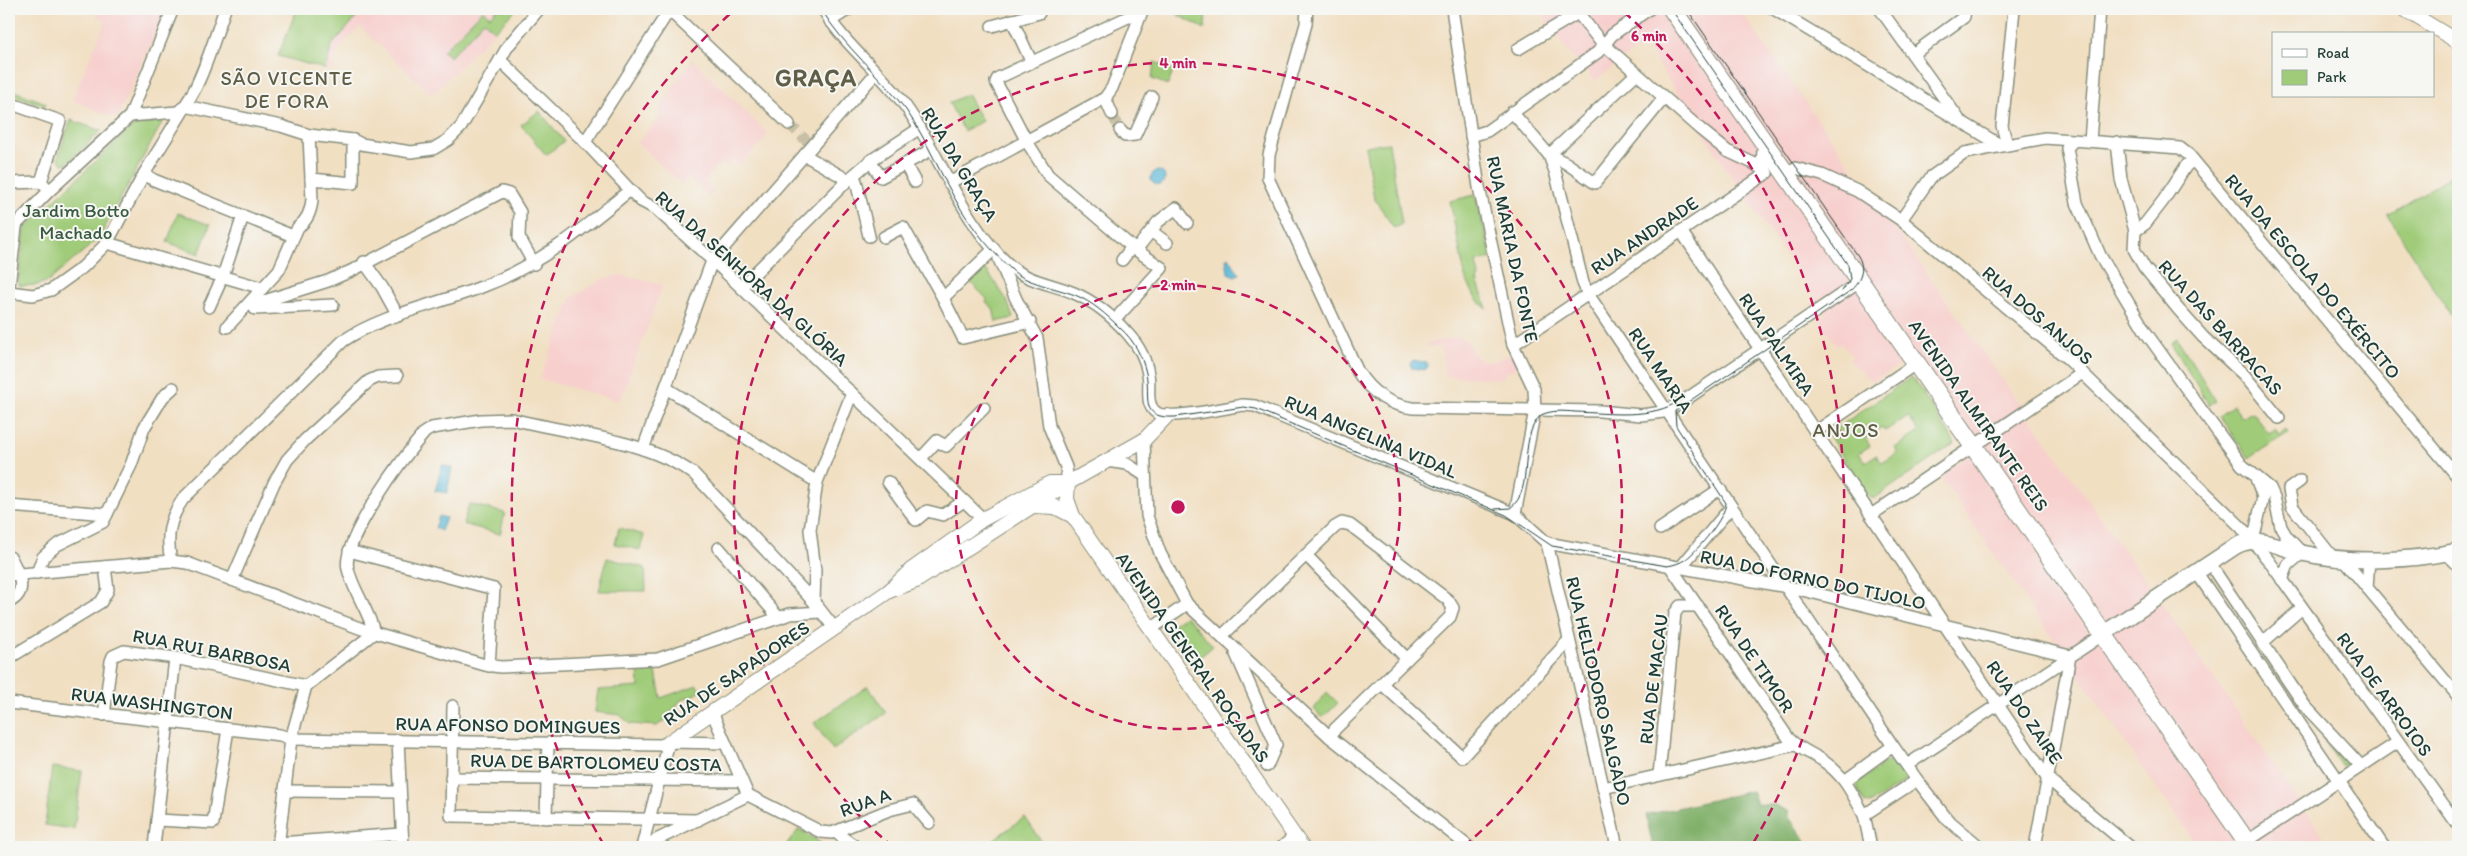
<svg xmlns="http://www.w3.org/2000/svg" width="2467" height="856" font-family="Itim,sans-serif">
<rect width="100%" height="100%" fill="#f6f6f2"/>
<filter id="ink" filterUnits="userSpaceOnUse"><feTurbulence type="fractalNoise" baseFrequency=".02" numOctaves="2"/><feDisplacementMap in="SourceGraphic" scale="10" xChannelSelector="R" yChannelSelector="G"/><feConvolveMatrix kernelMatrix="1 2 1 2 8 2 1 2 1" color-interpolation-filters="sRGB"/></filter>
<filter id="wash" filterUnits="userSpaceOnUse"><feTurbulence type="fractalNoise" baseFrequency=".0096" numOctaves="4" result="noise"/><feDisplacementMap in="SourceGraphic" scale="20" xChannelSelector="R" yChannelSelector="G"/><feGaussianBlur stdDeviation="1.12" result="paint"/><feColorMatrix in="noise" values="0 0 0 0 0 0 0 0 0 0 0 0 0 0 0 0 0 1.4 0 .05"/><feComposite in="paint" operator="in"/></filter>
<g filter="url(#wash)">
<rect width="100%" height="100%" fill="#f1dfc2"/>
<g fill="#f7d0ce">
<polygon points="100,9 166,9 118,117 112,117 72,100 106,21 97,16"/>
<polygon points="297,9 516,9 432,95 360,27 339,48 332,71 278,56"/>
<polygon points="1542,9 1739,9 2155,594 2331,847 2198,847 1939,475 1971,453 1908,360 1873,382 1849,360 1852,355 1841,344 1837,346 1819,320 1827,314 1742,192 1644,43 1595,81 1571,55 1547,23"/>
<polygon points="692,59 767,133 764,140 739,166 733,160 726,167 723,164 716,166 704,183 714,191 709,197 688,178 682,184 637,143 658,120 661,105"/>
<polygon points="621,275 663,285 620,401 540,379 571,298 603,279"/>
<polygon points="1457,337 1466,340 1474,355 1481,360 1494,361 1510,354 1515,354 1519,366 1506,372 1502,379 1445,376 1443,354 1440,347 1428,347 1427,343"/>
</g>
<g fill="#a0cc79" stroke="#608456" fill-rule="evenodd">
<polygon points="297,9 364,9 332,45 325,69 278,56"/>
<polygon points="497,9 516,9 495,31 484,21 450,57 443,51 483,10 490,16"/>
<polygon points="1181,9 1206,9 1205,29 1178,15"/>
<polygon points="1154,62 1174,69 1168,85 1152,79"/>
<polygon points="9,89 46,103 45,106 9,93"/>
<polygon points="967,94 982,121 964,131 949,103"/>
<polygon points="539,111 564,141 546,155 521,125"/>
<polygon points="71,120 101,131 67,163 62,164 58,157"/>
<polygon points="163,121 99,238 49,281 37,285 20,286 18,282 25,228 134,125"/>
<polygon points="1389,143 1402,224 1394,228 1374,198 1365,146"/>
<polygon points="2457,172 2458,322 2456,324 2388,215"/>
<polygon points="1475,195 1492,258 1476,262 1479,277 1477,280 1487,309 1476,299 1465,277 1450,201"/>
<polygon points="178,213 210,225 199,254 167,242"/>
<polygon points="985,268 1007,300 1013,318 996,322 993,308 986,302 987,299 970,282"/>
<polygon points="2177,338 2216,401 2209,405 2171,343"/>
<path d="M1910 378 1915 381 1955 443 1875 498H1870L1828 434ZM1908 416 1919 432 1895 448 1898 453 1882 463 1876 455 1865 462 1859 453 1870 446 1865 438 1882 427 1885 431Z"/>
<polygon points="2233,405 2242,418 2252,412 2269,433 2275,429 2279,435 2286,430 2288,433 2249,458 2219,416"/>
<polygon points="469,504 505,513 500,534 463,524"/>
<polygon points="619,528 644,535 640,550 615,544"/>
<polygon points="607,558 645,568 646,591 599,591"/>
<polygon points="1186,616 1213,646 1192,664 1167,628"/>
<polygon points="655,666 661,698 697,685 700,692 681,700 665,720 657,726 630,724 620,715 595,712 598,690 639,687 638,668"/>
<polygon points="868,686 886,713 833,750 814,723"/>
<polygon points="1327,692 1338,703 1322,718 1314,709"/>
<polygon points="2323,739 2346,761 2346,766 2341,765"/>
<polygon points="1893,758 1906,777 1904,782 1870,804 1865,803 1857,788 1859,781"/>
<polygon points="52,767 82,771 74,829 45,825"/>
<polygon points="1025,817 1045,847 983,847"/>
<polygon points="799,829 827,847 785,847"/>
</g>
<polygon fill="#80b069" stroke="#50764e" points="1752,791 1757,804 1775,805 1790,812 1788,816 1810,847 1653,847 1646,815"/>
<g fill="#59b7d8" stroke="#3c7a86">
<circle cx="1158" cy="178" r="7"/>
<polygon points="1229,257 1239,274 1235,276 1228,273 1226,259"/>
<polygon points="1413,360 1427,363 1428,367 1425,370 1412,368 1410,364"/>
<polygon points="442,465 452,468 447,493 435,491"/>
<polygon points="439,516 446,518 441,531 435,528"/>
</g>
</g>
<g filter="url(#ink)">
<g fill="none" stroke-linecap="round" stroke-linejoin="round">
<g stroke="#c7bfa6" stroke-width="11" stroke-dasharray="11 5.5" stroke-linecap="butt">
<polyline points="1112,114 1120,130"/>
<polyline points="789,124 809,143"/>
</g>
<g stroke="#888e7b" stroke-width="14">
<g id="minor">
<path d="M823 9C845 46 881 72 906 107 943 159 960 220 1009 265 1026 281 1053 284 1074 293 1095 302 1114 318 1128 334 1138 345 1146 360 1148 374 1151 387 1144 405 1157 413 1169 420 1227 408 1243 405L1255 406 1515 514 1547 543"/>
<path d="M1307 9 1306 24 1269 155 1268 178 1358 372C1371 393 1389 405 1413 408L1600 411 1641 415 1663 412 1679 404 1861 281"/>
<polyline points="1452,9 1479,187 1513,345 1534,389 1535,410 1515,514"/>
<polyline points="1575,9 1600,41 1700,129 1727,151 1755,164 1766,172"/>
<polyline points="1774,9 2000,145"/>
<polyline points="1880,9 1958,118"/>
<polyline points="670,11 789,124"/>
<polyline points="1012,20 1031,61"/>
<polyline points="830,21 849,9"/>
<polyline points="992,26 1039,13"/>
<polyline points="1518,49 1578,13"/>
<polyline points="1913,54 1964,17 1965,9"/>
<polyline points="500,60 585,142 630,190 641,201 656,209 723,270 983,519"/>
<polyline points="1105,98 1112,114"/>
<polyline points="9,103 60,121 41,182"/>
<polyline points="185,106 281,126 309,135 353,140 361,144 411,152 433,149 448,140 461,127 508,46 539,9"/>
<polyline points="1512,112 1549,155 1555,171 1583,283 1588,294 1893,746"/>
<path d="M130 116 177 112C196 104 217 30 225 9"/>
<polyline points="1120,130 1125,136 1135,135 1152,97"/>
<polyline points="1471,136 1487,131 1598,52 1612,35 1649,9"/>
<polyline points="2074,140 2067,148 2077,203 2100,255 2147,334 2203,412 2242,465 2270,488 2274,497 2281,527 2287,537 2302,553 2288,565 2282,580"/>
<polyline points="2090,141 2100,9"/>
<polyline points="585,142 670,9"/>
<polyline points="2117,142 2121,179 2135,231 2134,249 2144,267 2178,309 2203,337 2244,375 2279,418"/>
<polyline points="2007,144 2002,126 2014,9"/>
<polyline points="806,153 808,157 848,180"/>
<polyline points="1549,155 1566,163 1595,183 1664,98"/>
<polyline points="1549,155 1636,74"/>
<polyline points="870,161 881,177 931,150"/>
<polyline points="905,164 915,182"/>
<polyline points="1795,168 1822,175 1857,191 1901,220 2067,358 2241,527 2269,561 2458,825"/>
<polyline points="144,174 154,180 293,236"/>
<polyline points="853,177 856,181 869,236"/>
<polyline points="311,179 353,183 353,140"/>
<polyline points="9,183 41,182 45,186"/>
<polyline points="949,183 1105,98 1112,88 1143,9"/>
<polyline points="1901,220 1931,177 1965,153 2045,138 2180,148 2189,155 2458,477"/>
<polyline points="1151,231 1167,243"/>
<polyline points="1681,231 2047,778 2130,847"/>
<polyline points="2135,231 2145,224 2163,201 2186,166 2193,160"/>
<polyline points="9,232 49,191 130,116 173,9"/>
<polyline points="884,237 903,227 943,298 963,338 1030,322"/>
<polyline points="107,243 262,288"/>
<polyline points="1132,247 1048,175 1026,140 996,82 998,78 1143,10"/>
<polyline points="1136,250 1158,222 1176,208 1187,223"/>
<polyline points="999,259 1016,299 1037,338 1049,426 1066,467 1068,483"/>
<polyline points="364,262 382,287 398,316"/>
<polyline points="222,279 243,216"/>
<polyline points="9,286 16,227"/>
<polyline points="741,287 848,180 870,161 920,128"/>
<polyline points="9,292 33,295 51,290 83,267 107,243 144,174 184,109"/>
<polyline points="943,298 994,249"/>
<polyline points="333,305 255,309 255,304 328,281 351,271 502,192 509,194 520,212 519,237 534,264"/>
<polyline points="209,307 219,285"/>
<polyline points="1120,314 1162,268 1132,247 1122,260"/>
<path d="M227 327 279 270 298 227C307 221 311 211 312 200L309 135"/>
<polyline points="1513,345 1767,173 1762,161 1764,141"/>
<polyline points="666,388 817,482"/>
<polyline points="1815,432 1917,363"/>
<polyline points="1144,440 1147,516 1160,553 1187,604 1330,737 1469,847"/>
<polyline points="643,449 712,261 876,73"/>
<polyline points="924,455 937,441 946,446 984,408"/>
<polyline points="1106,461 1127,464 1144,475"/>
<polyline points="2300,481 2289,489 2292,506 2334,559"/>
<polyline points="888,482 916,520 927,511 943,515 964,501"/>
<polyline points="9,506 107,514"/>
<polyline points="1871,515 2081,374"/>
<polyline points="1660,529 1720,489"/>
<polyline points="2253,541 2263,497 2256,478"/>
<polyline points="1547,543 1798,589 2070,656"/>
<polyline points="1547,543 1617,847"/>
<polyline points="719,548 779,618"/>
<polyline points="349,551 494,589 489,666"/>
<polyline points="2447,554 2458,565"/>
<polyline points="1306,555 1407,659"/>
<path d="M9 557 11 558C19 574 29 592 9 602"/>
<polyline points="2343,559 2458,696"/>
<path d="M171 561C166 537 169 519 183 499L343 341C383 314 439 304 484 286 540 265 584 228 630 190"/>
<path d="M1670 566 1789 739C1799 749 1811 753 1822 760 1845 776 1851 791 1864 815L1917 780 1893 746 1846 780"/>
<polyline points="1680,568 1731,507"/>
<polyline points="37,573 43,557 57,545 103,522 131,465 144,428 163,397 173,388"/>
<polyline points="2197,573 2384,847"/>
<polyline points="2216,573 2305,706 2361,766"/>
<polyline points="9,575 171,561 187,563 362,629 485,665 501,667 658,659 790,614 821,612"/>
<polyline points="232,580 274,483 287,460 305,440 369,381 378,377 397,376"/>
<polyline points="2367,588 2369,559"/>
<polyline points="835,629 814,602 815,570 810,530 817,482 852,393"/>
<polyline points="1151,629 1187,604"/>
<path d="M374 633C369 610 353 591 348 569 340 541 406 454 425 432L432 428 481 420 512 419C570 434 643 438 694 474L814 602"/>
<polyline points="1222,636 1335,527 1342,523 1350,525 1448,600 1453,608 1450,617 1335,729 1330,737"/>
<polyline points="2262,643 2302,608"/>
<polyline points="1236,654 1276,745 1267,766"/>
<polyline points="9,658 101,602 108,590 105,567"/>
<polyline points="1382,684 1462,757 1569,640"/>
<polyline points="9,703 280,735 291,739 661,745 669,742 724,743"/>
<polyline points="453,706 451,816 698,820"/>
<polyline points="712,712 748,795 821,832 832,833 889,810 913,804 929,823"/>
<polyline points="104,715 111,661 113,656 124,651 175,658 306,686"/>
<polyline points="398,740 403,847"/>
<polyline points="1907,765 2104,634"/>
<polyline points="1659,775 1675,613 1680,606 1698,606"/>
<polyline points="451,778 741,781"/>
<polyline points="1917,780 1947,819 1980,847"/>
<polyline points="1603,788 1795,745"/>
<polyline points="285,791 400,792"/>
<polyline points="1864,815 1871,847"/>
<polyline points="546,818 548,743"/>
<polyline points="157,820 213,823 228,729"/>
<polyline points="835,832 856,847"/>
<polyline points="2255,836 2398,742"/>
<polyline points="279,843 402,834"/>
<polyline points="154,847 175,658"/>
<polyline points="278,847 291,739 306,686 374,633"/>
<polyline points="642,847 748,795"/>
<polyline points="642,847 669,742"/>
<polyline points="1282,847 1295,836"/>
<polyline points="2035,847 2070,656"/>
</g>
</g>
<g stroke="#888e7b" stroke-width="16">
<g id="tertiary">
<polyline points="2404,9 2458,42"/>
<polyline points="1068,483 1067,499 1073,516 1302,847"/>
<polyline points="1033,506 1055,507 1073,516"/>
<polyline points="889,591 916,581 1068,483 1144,440 1167,416"/>
<polyline points="669,742 889,591 911,570 983,519 1050,483 1068,483"/>
</g>
</g>
<g stroke="#888e7b" stroke-width="18">
<path id="secondary" d="M2112 628 2236 546C2259 534 2280 548 2302 553 2351 564 2409 561 2458 551"/>
</g>
<g stroke="#888e7b" stroke-width="20">
<polyline id="primary" points="1672,9 2250,847"/>
</g>
<use href="#minor" stroke="#fff" stroke-width="11"/>
<use href="#tertiary" stroke="#fff" stroke-width="14"/>
<use href="#secondary" stroke="#fff" stroke-width="15"/>
<use href="#primary" stroke="#fff" stroke-width="18"/>
<g stroke="#1f3d34" stroke-width="1">
<path d="M821 9C844 47 879 74 906 110 928 141 941 177 961 209 974 230 993 253 1012 270 1025 283 1057 288 1075 295 1092 302 1107 315 1120 328 1134 340 1142 356 1146 373 1151 397 1138 419 1175 417L1244 407 1256 409 1506 515 1552 546 1667 566C1674 565 1680 563 1686 559 1698 550 1725 518 1726 503L1676 426 1675 411 1850 291C1860 282 1866 269 1858 256L1687 9"/>
<polyline points="1671,9 1848,265 1850,279 1842,291"/>
<path d="M1495 509 1510 508C1536 490 1516 439 1541 415 1552 410 1563 411 1575 412 1610 413 1651 420 1681 400"/>
</g>
</g>
</g>
<g fill="none" stroke="#c2185b" stroke-width="2.5" stroke-dasharray="9 6">
<circle cx="1178" cy="507" r="222"/>
<path d="M893 847A444 444 0 1 1 1463 847"/>
<path d="M604 845A666 666 0 0 1 732 12M1624 12A666 666 0 0 1 1752 845"/>
</g>
<g text-anchor="middle" stroke-width="4" stroke-linejoin="round" paint-order="stroke">
<g font-size="19" fill="#1f3d34" stroke="#f6f6f2">
<text transform="translate(960 164) rotate(59)" y="7">RUA DA GRAÇA</text>
<text transform="translate(1644 235) rotate(-34)" y="7">RUA ANDRADE</text>
<text transform="translate(1513 249) rotate(78)" y="7">RUA MARIA DA FONTE</text>
<text transform="translate(2313 276) rotate(50)" y="7">RUA DA ESCOLA DO EXÉRCITO</text>
<text transform="translate(752 278) rotate(42)" y="7">RUA DA SENHORA DA GLÓRIA</text>
<text transform="translate(2038 315) rotate(41)" y="7">RUA DOS ANJOS</text>
<text transform="translate(2221 327) rotate(48)" y="7">RUA DAS BARRACAS</text>
<text transform="translate(1777 344) rotate(56)" y="7">RUA PALMIRA</text>
<text transform="translate(1661 370) rotate(56)" y="7">RUA MARIA</text>
<text transform="translate(1979 415) rotate(55)" y="7">AVENIDA ALMIRANTE REIS</text>
<text transform="translate(1371 436) rotate(23)" y="7">RUA ANGELINA VIDAL</text>
<text transform="translate(1813 579) rotate(12)" y="7">RUA DO FORNO DO TIJOLO</text>
<text transform="translate(212 650) rotate(11)" y="7">RUA RUI BARBOSA</text>
<text transform="translate(1193 657) rotate(55)" y="7">AVENIDA GENERAL ROÇADAS</text>
<text transform="translate(1755 658) rotate(56)" y="7">RUA DE TIMOR</text>
<text transform="translate(736 673) rotate(-34)" y="7">RUA DE SAPADORES</text>
<text transform="translate(1653 679) rotate(-83)" y="7">RUA DE MACAU</text>
<text transform="translate(1599 691) rotate(77)" y="7">RUA HELIODORO SALGADO</text>
<text transform="translate(2385 694) rotate(54)" y="7">RUA DE ARROIOS</text>
<text transform="translate(152 703) rotate(7)" y="7">RUA WASHINGTON</text>
<text transform="translate(2025 712) rotate(56)" y="7">RUA DO ZAIRE</text>
<text transform="translate(508 725) rotate(1)" y="7">RUA AFONSO DOMINGUES</text>
<text transform="translate(596 762) rotate(1)" y="7">RUA DE BARTOLOMEU COSTA</text>
<text transform="translate(865 802) rotate(-20)" y="7">RUA A</text>
</g>
<g font-size="19" fill="#395a42" stroke="#f6f6f2">
<text x="76" y="217">Jardim Botto<tspan x="76" dy="22">Machado</tspan></text>
</g>
<g font-size="20" letter-spacing="1" fill="#605e47" stroke="#f6f6f2">
<text x="287" y="85">SÃO VICENTE<tspan x="287" dy="23">DE FORA</tspan></text>
<text x="1846" y="437">ANJOS</text>
</g>
<g font-size="24" font-weight="bold" letter-spacing="1" fill="#605e47" stroke="#f6f6f2">
<text x="816" y="86">GRAÇA</text>
</g>
</g>
<circle cx="1178" cy="507" r="8" fill="#c2185b" stroke="#f6f6f2" stroke-width="2.5"/>
<g font-size="15" text-anchor="middle" font-weight="bold" fill="#c2185b" stroke="#f6f6f2" stroke-width="4" stroke-linejoin="round" paint-order="stroke">
<text x="1649" y="41">6 min</text>
<text x="1178" y="68">4 min</text>
<text x="1178" y="290">2 min</text>
</g>
<rect width="2467" height="856" fill="none" stroke="#f6f6f2" stroke-width="30"/>
<rect x="2272" y="32" width="162" height="65" fill="#f6f6f2" stroke="#a0aca6"/>
<rect x="2282" y="49" width="25" height="8" fill="#ffffff" stroke="#a0aca6"/>
<text x="2317" y="58" font-size="15" fill="#1f3d34">Road</text>
<rect x="2282" y="70" width="25" height="15" fill="#a0cc79" stroke="#a0aca6"/>
<text x="2317" y="82" font-size="15" fill="#1f3d34">Park</text>
</svg>
